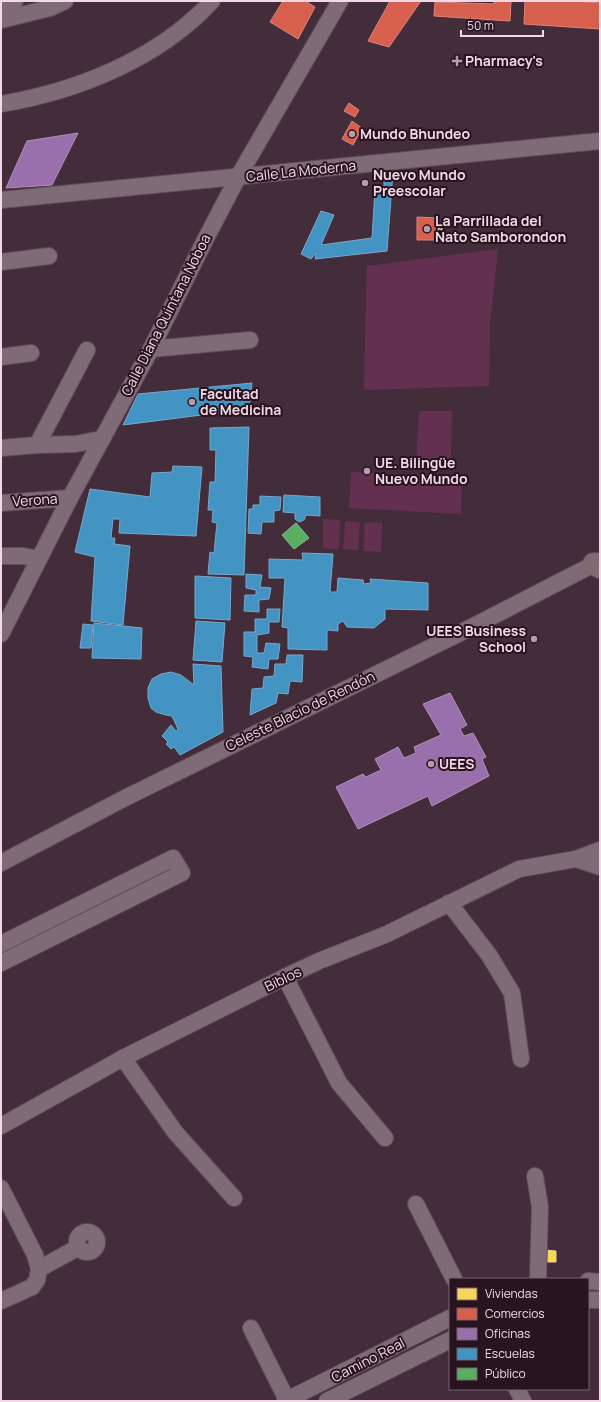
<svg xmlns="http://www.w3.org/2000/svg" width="601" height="1402" font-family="Manrope,sans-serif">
<rect width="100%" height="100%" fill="#432d3a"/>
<g fill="#63314f">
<polygon points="498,249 490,326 489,386 364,390 365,330 367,266"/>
<polygon points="419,411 452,411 451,463 416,462"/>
<polygon points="351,472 462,476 461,514 349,508"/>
<polygon points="323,519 340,520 339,549 323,548"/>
<polygon points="345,521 360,522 358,550 343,549"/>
<polygon points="365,522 382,523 381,552 363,551"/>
</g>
<polygon fill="#f6d55c" stroke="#f5d686" points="545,1250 556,1251 556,1262 545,1262"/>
<g fill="#d6604d" stroke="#df847b">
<polygon points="283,1 305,1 315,7 298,39 270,22"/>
<polygon points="390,1 421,1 389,47 368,41"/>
<polygon points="494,1 511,1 510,21 434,16 435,2 494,4"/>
<polygon points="525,1 575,1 600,3 600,29 524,24"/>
<polygon points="349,103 359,110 355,117 344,111"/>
<polygon points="352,121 362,128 353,145 342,139"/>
<polygon points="417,217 437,218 436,240 417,240"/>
</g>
<g fill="#9970ab" stroke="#b48fbd">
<polygon points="78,133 52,185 6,188 27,141"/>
<polygon points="450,693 467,725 460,729 464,736 473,733 486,757 482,759 489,776 432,806 428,796 358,829 336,787 363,774 366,777 381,770 375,759 398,747 404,758 416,753 414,747 441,735 423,704"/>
</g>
<g fill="#4393c3" stroke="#78a8ce">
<polygon points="393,172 387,251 315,259 316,253 311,259 301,254 321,211 334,215 321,245 372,238 375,190 384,188 384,173"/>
<polygon points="252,383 249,409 123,425 138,394"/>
<polygon points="249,427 244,575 208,574 210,552 214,553 217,523 212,522 213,510 208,510 210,482 215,482 216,450 210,450 210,428"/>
<polygon points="173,466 202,467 196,536 119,533 120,519 113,519 111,538 115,538 114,544 130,546 123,625 91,621 95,557 75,552 90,489 150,497 152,473 172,472"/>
<polygon points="284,495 320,497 320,516 306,515 304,520 299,522 295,519 295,513 283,512"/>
<polygon points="260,496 281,497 280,510 274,511 274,522 262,522 261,534 248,533 249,509 253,509 253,505 260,505"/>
<polygon points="302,553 333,554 330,592 337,592 338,578 363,580 364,584 371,583 370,579 428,583 428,610 385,609 385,619 374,628 347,627 343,621 338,624 338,631 327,630 327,650 288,649 288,628 282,627 285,578 269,578 269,559 303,560"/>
<polygon points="246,574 262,575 260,587 271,588 269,599 259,600 259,612 244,611 245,595 256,595 256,590 246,588"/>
<polygon points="195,576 231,578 230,620 195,618"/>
<polygon points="267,609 280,609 279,622 269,622 269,633 257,635 257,653 264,653 266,643 280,644 278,659 269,659 268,669 252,667 253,657 244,656 244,632 255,632 255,619 267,619"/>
<polygon points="196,621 225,623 222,662 193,660"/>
<polygon points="94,623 142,628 141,659 92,658"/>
<polygon points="83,624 93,625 91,648 80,648"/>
<polygon points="287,655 303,655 302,682 290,681 288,694 278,693 276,703 250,715 252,689 263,688 264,677 274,676 275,664 286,664"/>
<polygon points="193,664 221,666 223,732 180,755 174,747 171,749 166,744 168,742 162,736 171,725 176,731 178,729 172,716 166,715 156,712 151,708 148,698 148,688 152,679 161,674 171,672 181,675 194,685"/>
</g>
<polygon fill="#5aae61" stroke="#88bb89" points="296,523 309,538 294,549 282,535"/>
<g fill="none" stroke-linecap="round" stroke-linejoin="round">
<g stroke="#614c58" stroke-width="18">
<g id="minor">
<polyline points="1,5 15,1"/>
<polyline points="1,20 50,8 65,1"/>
<path d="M1 104C78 91 158 59 212 1"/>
<polyline points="1,200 600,141"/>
<polyline points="1,262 49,256"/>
<polyline points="151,349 250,340"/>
<polyline points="1,357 31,353"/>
<polyline points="37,445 87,350"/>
<polyline points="1,448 37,445 76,444 101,439"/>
<polyline points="1,503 70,498"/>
<polyline points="1,556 23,556 39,559"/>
<polyline points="1,634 70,498 151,349 204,242 238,177 340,1"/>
<polyline points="600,850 576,859 600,867"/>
<polyline points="1,863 125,798 460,633 600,561"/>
<polyline points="449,903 489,955 512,993 521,1059"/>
<polyline points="1,944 173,858 182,873 1,963"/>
<polyline points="285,977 339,1083 385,1138"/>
<polyline points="123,1058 175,1132 234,1198"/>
<polyline points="1,1126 123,1058 285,977 319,961 387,934 519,869 576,859"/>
<polyline points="535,1176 540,1207 538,1279"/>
<polyline points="1,1188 35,1255 39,1269 37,1280 32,1287 1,1301"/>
<polyline points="416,1204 454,1279"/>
<circle cx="87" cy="1242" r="10"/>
<polyline points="39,1269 79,1247"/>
<polyline points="588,1281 600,1282"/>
<polyline points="588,1300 600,1300"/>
<polyline points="251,1328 287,1400"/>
<polyline points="517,1389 523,1401"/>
<polyline points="285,1401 450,1318"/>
<polyline points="327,1401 450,1340"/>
</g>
</g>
<g stroke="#614c58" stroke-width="24">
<polyline id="highway" points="594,564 600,567"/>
</g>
<use href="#minor" stroke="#7e6b76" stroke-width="16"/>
<use href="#highway" stroke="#816a70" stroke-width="22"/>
</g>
<g fill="#b69caa" stroke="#27141f" stroke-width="1.5">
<path d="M455 55h4v4h4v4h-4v4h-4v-4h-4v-4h4z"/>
<circle cx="352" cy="134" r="4"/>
<circle cx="365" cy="183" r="4"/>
<circle cx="427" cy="229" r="4"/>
<circle cx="192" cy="402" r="4"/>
<circle cx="367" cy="471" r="4"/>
<circle cx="534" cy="639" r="4"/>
<circle cx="431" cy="764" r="4"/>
</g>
<g text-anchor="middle" stroke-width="4" stroke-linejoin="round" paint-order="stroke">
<g font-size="14" font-weight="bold" fill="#f4d8e7" stroke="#27141f" text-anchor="start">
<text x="465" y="66">Pharmacy's</text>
<text x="360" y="139">Mundo Bhundeo</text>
<text x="373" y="180">Nuevo Mundo<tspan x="373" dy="16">Preescolar</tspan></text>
<text x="435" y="226">La Parrillada del<tspan x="435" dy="16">Ñato Samborondon</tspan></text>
<text x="200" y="399">Facultad<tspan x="200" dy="16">de Medicina</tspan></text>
<text x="375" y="468">UE. Bilingüe<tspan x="375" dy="16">Nuevo Mundo</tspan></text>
<text x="526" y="636" text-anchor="end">UEES Business<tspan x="526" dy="16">School</tspan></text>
<text x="439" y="769">UEES</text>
</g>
<g font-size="14" fill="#f4d8e7" stroke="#27141f">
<text transform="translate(301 171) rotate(-6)" y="5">Calle La Moderna</text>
<text transform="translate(166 315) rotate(-63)" y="5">Calle Diana Quintana Noboa</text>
<text transform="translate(35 500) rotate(-4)" y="5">Verona</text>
<text transform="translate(300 711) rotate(-26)" y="5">Celeste Blacio de Rendón</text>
<text transform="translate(283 979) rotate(-26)" y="5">Biblos</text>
<text transform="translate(368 1360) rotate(-27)" y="5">Camino Real</text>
</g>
</g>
<rect width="601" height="1402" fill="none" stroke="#f4d8e7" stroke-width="4"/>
<rect x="449" y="1278" width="140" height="112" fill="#27141f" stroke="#79626f"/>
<rect x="457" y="1288" width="20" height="12" fill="#f6d55c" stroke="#79626f"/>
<text x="485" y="1298" font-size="12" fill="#f4d8e7">Viviendas</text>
<rect x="457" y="1308" width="20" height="12" fill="#d6604d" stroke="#79626f"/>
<text x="485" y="1318" font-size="12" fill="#f4d8e7">Comercios</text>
<rect x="457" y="1328" width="20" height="12" fill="#9970ab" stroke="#79626f"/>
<text x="485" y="1338" font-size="12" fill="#f4d8e7">Oficinas</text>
<rect x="457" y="1348" width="20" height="12" fill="#4393c3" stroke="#79626f"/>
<text x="485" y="1358" font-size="12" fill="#f4d8e7">Escuelas</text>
<rect x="457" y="1368" width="20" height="12" fill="#5aae61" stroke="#79626f"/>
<text x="485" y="1378" font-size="12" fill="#f4d8e7">Público</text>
<path d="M461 30v6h82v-6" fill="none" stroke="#f4d8e7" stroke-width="2"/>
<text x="467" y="30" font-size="12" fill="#f4d8e7" stroke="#27141f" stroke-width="3" paint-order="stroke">50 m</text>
</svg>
